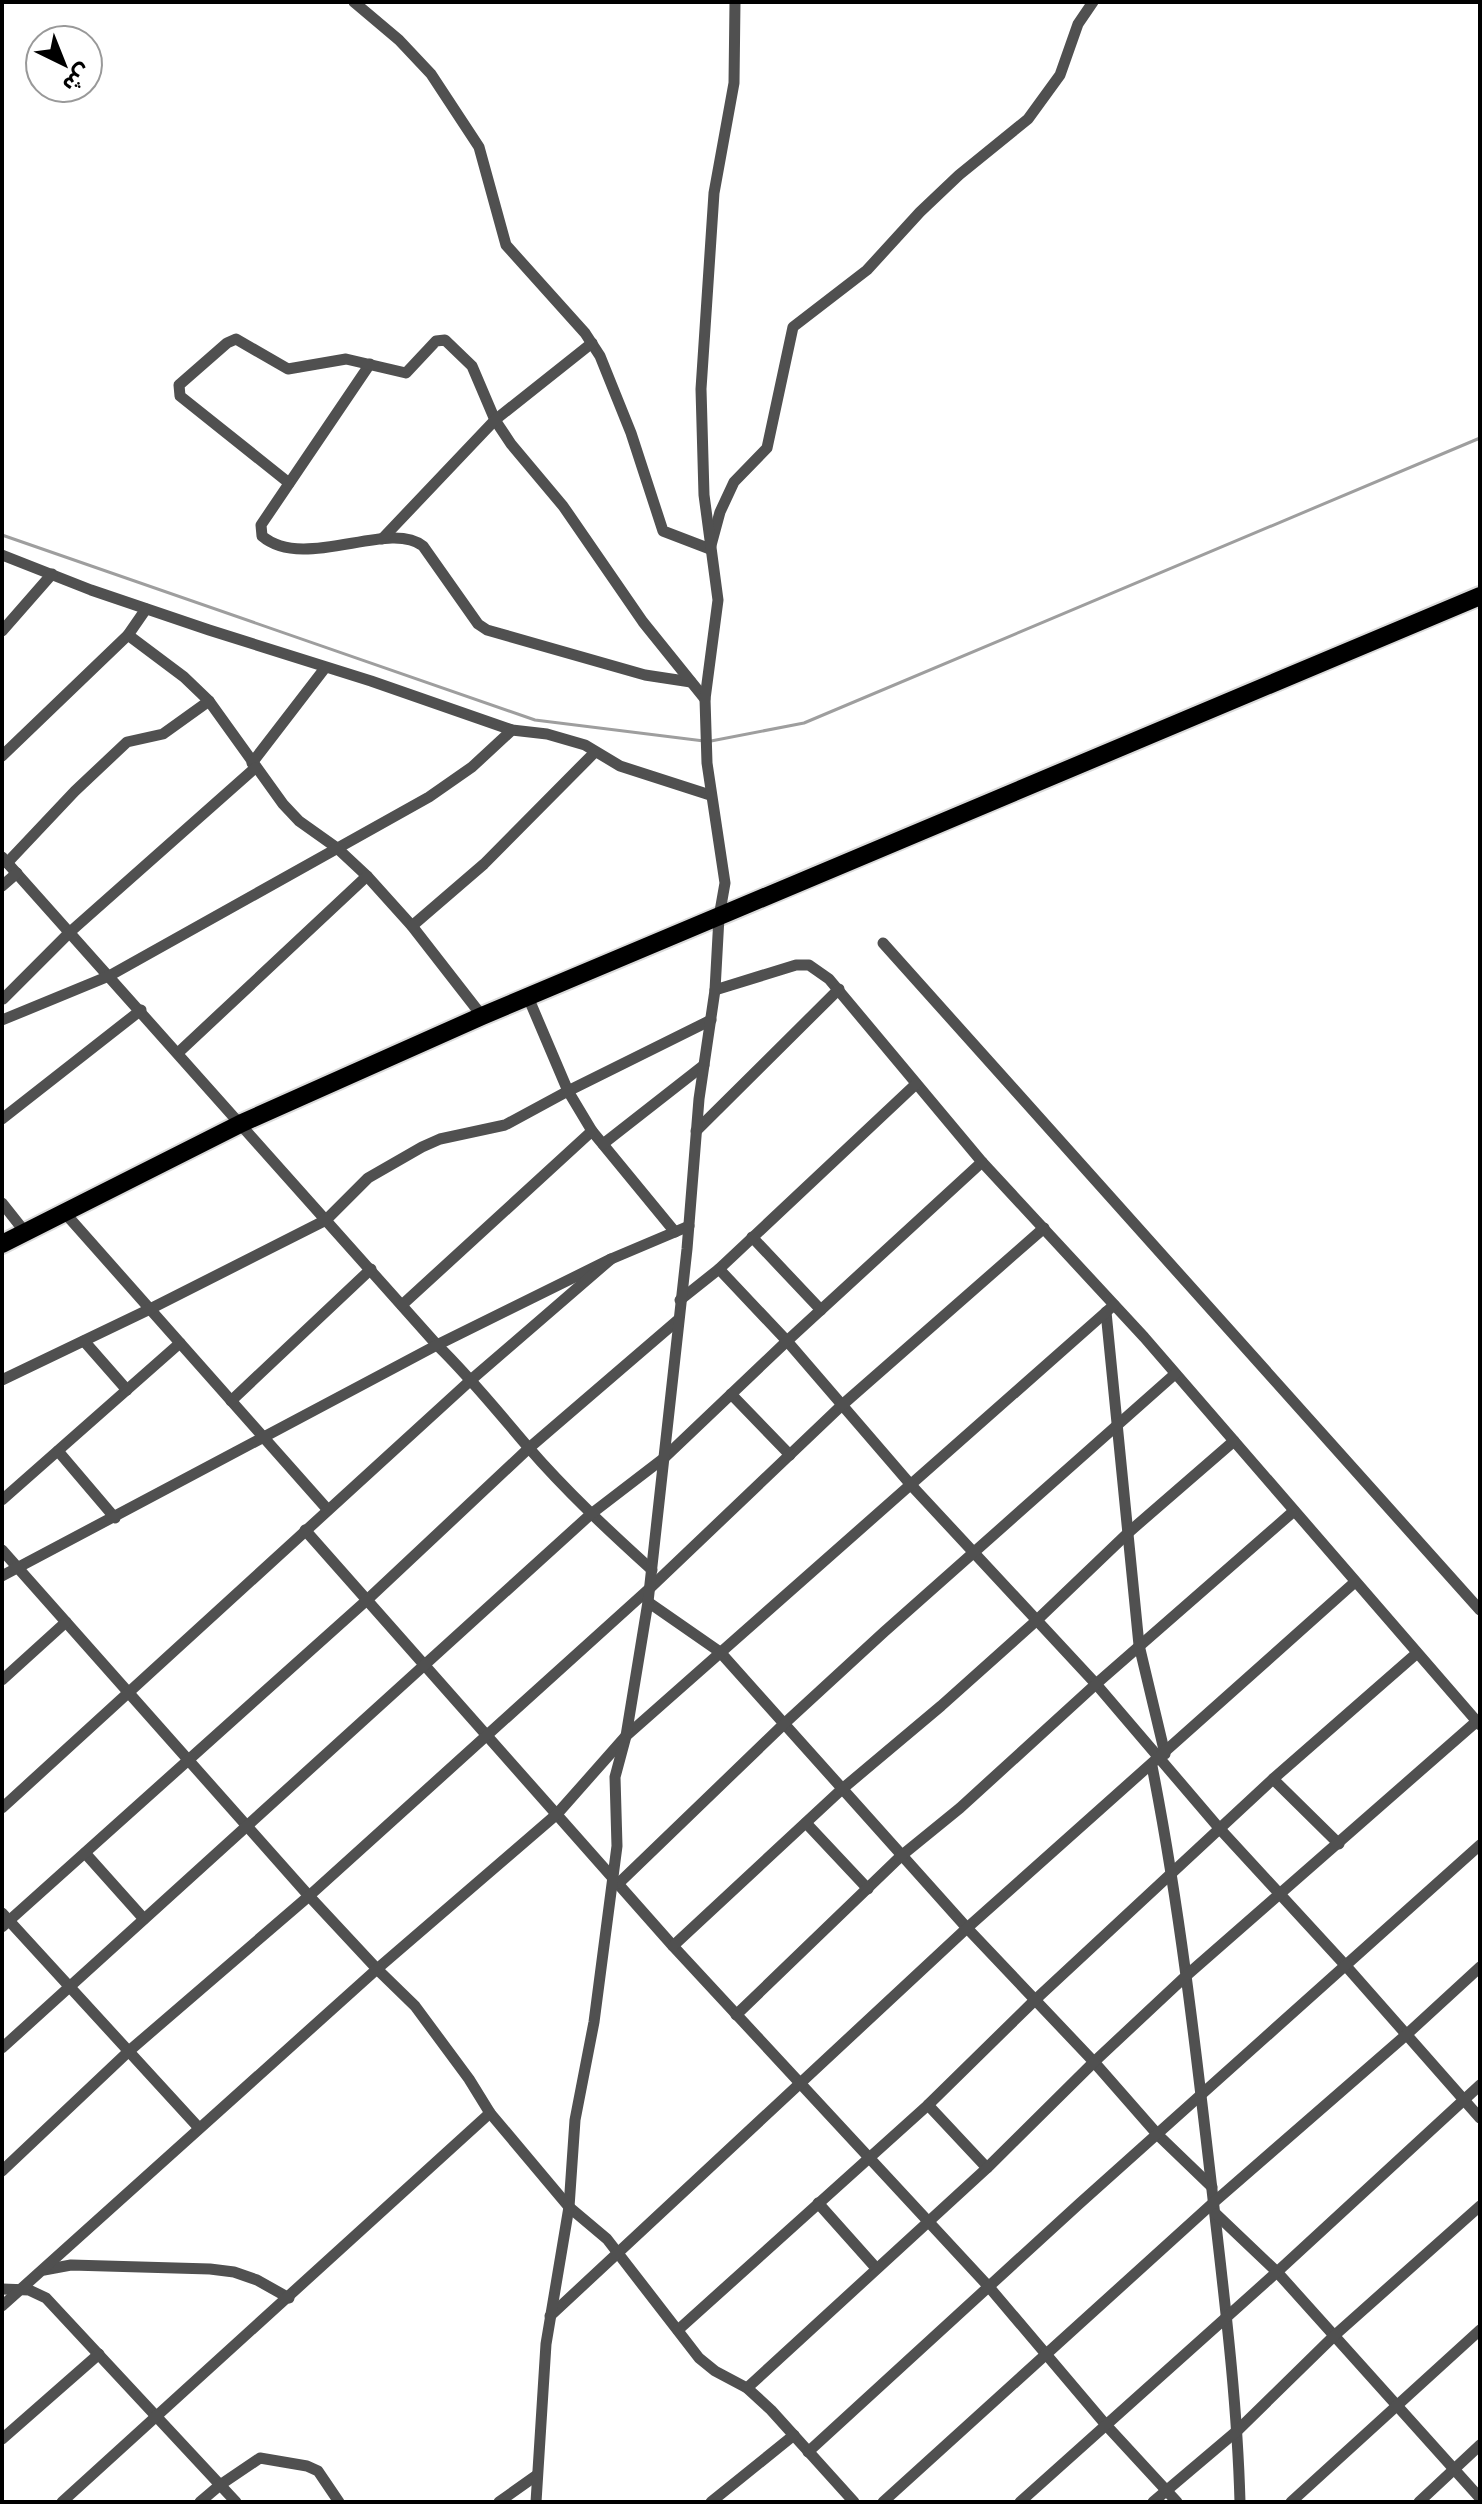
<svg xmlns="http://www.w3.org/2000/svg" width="1482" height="2504" font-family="'Exo 2','Noto Sans Arabic',sans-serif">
<rect width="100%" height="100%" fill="#fff"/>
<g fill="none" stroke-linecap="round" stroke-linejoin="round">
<g stroke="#9e9e9e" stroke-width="3">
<polyline points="2,535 535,720 704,741"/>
<polyline points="711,741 804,723 1480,438"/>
</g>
<g stroke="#dbdbdb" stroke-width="22">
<polyline id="trunk" points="2,1244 242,1123 482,1016 1480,596"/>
</g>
<g stroke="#505050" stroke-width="11">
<polyline points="354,2 399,40 431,74 479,147 506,245 585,333 600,356 631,433 663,531 710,549 720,512 734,482 767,448 793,327 867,270 920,212 959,175 1028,119 1060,75 1078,24 1093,2"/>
<path d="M370 364 261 525 262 536C304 572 389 519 423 546L478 624 487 630 645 675 691 682"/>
<polyline points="289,483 180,396 179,385 227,343 236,339 288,369 346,359 406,373 436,341 445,340 472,366 495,420 511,444 563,506 643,622 705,699"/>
<polyline points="382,539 495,420 592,343"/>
<polyline points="2,555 91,590 209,630 371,681 512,730 547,734 585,745 620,766 710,795"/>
<polyline points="2,631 52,574"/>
<polyline points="128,635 184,677 209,701 283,804 299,821 337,848 367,876 412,926 482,1016"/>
<polyline points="2,756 128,635 146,609"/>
<polyline points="252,763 325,668"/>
<path d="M2 857 437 1345C470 1377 498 1412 528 1447 566 1491 609 1531 652 1570"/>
<polyline points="7,863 75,791 127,742 163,734 209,701"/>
<polyline points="2,886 17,873"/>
<polyline points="412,926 484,864 595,752"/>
<polyline points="883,943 1480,1610"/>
<polyline points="715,990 796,965 809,965 829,979 982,1162 1144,1337 1480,1725"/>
<polyline points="528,997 568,1091 592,1131 675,1232"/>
<polyline points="3,999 70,932 255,768"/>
<polyline points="2,1020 109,976 429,797 472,767 512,730"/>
<polyline points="179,1052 367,876"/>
<polyline points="2,1119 141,1010"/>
<polyline points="696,1131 839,989"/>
<polyline points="603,1144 704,1065"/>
<polyline points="2,1203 25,1232"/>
<polyline points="64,1212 328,1510"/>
<polyline points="752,1237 821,1310"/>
<polyline points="719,1269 787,1341 911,1485 1096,1684 1219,1828 1346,1966 1480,2118"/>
<polyline points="680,1300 719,1269 916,1084"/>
<polyline points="402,1305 592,1131"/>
<polyline points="1106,1312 1139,1645 1165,1754"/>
<polyline points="84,1341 127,1390"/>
<polyline points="2,1380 150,1309 326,1220 368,1178 422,1147 440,1139 505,1125 568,1091 711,1020"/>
<polyline points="731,1394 790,1455"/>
<polyline points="231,1401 371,1269"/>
<polyline points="58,1451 115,1518"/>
<polyline points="2,1500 180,1343"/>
<polyline points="305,1530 673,1946 989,2287 1106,2425 1177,2502"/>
<polyline points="2,1550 309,1896 377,1969 415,2006 469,2079 490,2113 569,2207 607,2239 699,2358 715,2371 747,2388 771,2410 854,2502"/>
<polyline points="2,1576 437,1345 611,1259 689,1226"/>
<polyline points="648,1602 720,1652 967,1928 1094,2062 1158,2135 1212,2187"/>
<polyline points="2,1680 66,1622"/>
<path d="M1152 1766C1179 1903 1195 2042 1211 2181 1223 2288 1237 2394 1240 2502"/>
<polyline points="1273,1779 1339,1844"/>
<polyline points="2,1808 472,1379 611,1259"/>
<polyline points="806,1823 868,1889"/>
<polyline points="85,1853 144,1919"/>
<polyline points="619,1883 785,1723 884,1632 1175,1374"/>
<polyline points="2,1913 199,2128"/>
<polyline points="2,1927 367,1600 529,1448 678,1320"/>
<polyline points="673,1946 841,1790 941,1706 1036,1621 1129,1532 1234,1441"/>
<polyline points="736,2015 901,1856 960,1808 1096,1684 1294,1511"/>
<polyline points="2,2048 591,1514 664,1458 787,1341 982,1162"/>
<polyline points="928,2105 987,2168"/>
<polyline points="2,2171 129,2051 309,1896 650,1588 841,1406 1044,1228"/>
<polyline points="818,2203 876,2268"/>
<polyline points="1216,2214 1277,2272 1480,2498"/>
<polyline points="44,2270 71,2265 210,2269 234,2272 257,2280 289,2298"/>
<polyline points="2,2289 29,2290 46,2298 236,2502"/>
<polyline points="2,2306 377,1969 557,1814 626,1736 1114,1305"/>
<polyline points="550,2316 967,1928 1355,1582"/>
<polyline points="678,2330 928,2105 1035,2000 1273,1779 1416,1654"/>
<polyline points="747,2388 987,2168 1094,2062 1187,1975 1476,1722"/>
<polyline points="2,2439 99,2354"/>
<polyline points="808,2452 1079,2204 1480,1845"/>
<polyline points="62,2502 490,2113"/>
<polyline points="200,2502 220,2485 260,2458 307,2466 318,2471 339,2502"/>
<polyline points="499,2502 537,2475"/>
<polyline points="536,2502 546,2344 569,2207 575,2120 594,2022 617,1846 615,1777 626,1736 648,1602 687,1249 699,1099 715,990 719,917 725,883 707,763 705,699 718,600 704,495 701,389 714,193 734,83 735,2"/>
<polyline points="711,2502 794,2435"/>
<polyline points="883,2502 1213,2203 1406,2035 1480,1967"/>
<polyline points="1020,2502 1277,2272 1480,2085"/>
<polyline points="1153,2502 1238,2430 1335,2335 1480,2206"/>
<polyline points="1291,2502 1480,2330"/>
<polyline points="1419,2502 1480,2445"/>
</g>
<use href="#trunk" stroke="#000" stroke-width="18"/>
</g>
<rect width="1482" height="2504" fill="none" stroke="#000000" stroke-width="8"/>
<g transform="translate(64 64) rotate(137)"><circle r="38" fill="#ffffff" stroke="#999999" stroke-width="2"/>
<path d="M0-6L14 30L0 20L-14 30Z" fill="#000000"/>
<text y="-12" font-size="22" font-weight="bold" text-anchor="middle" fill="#000000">ش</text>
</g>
</svg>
